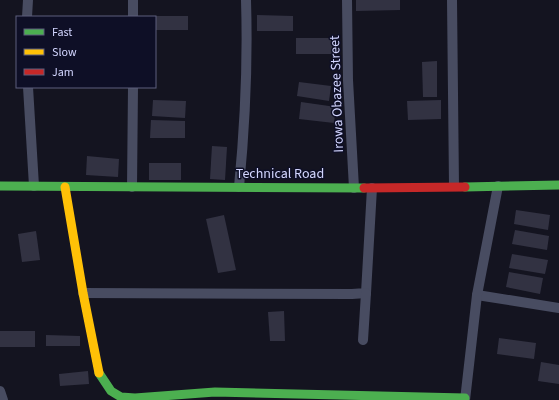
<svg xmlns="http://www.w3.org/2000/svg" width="559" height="400" font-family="'Source Sans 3',sans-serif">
<rect width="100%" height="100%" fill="#141420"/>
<g fill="#323242">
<polygon points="356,0 400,0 400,10 356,11"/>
<polygon points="257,15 293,16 293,31 257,31"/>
<rect x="155" y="16" width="33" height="14"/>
<rect x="296" y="38" width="37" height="16"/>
<polygon points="437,61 437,97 423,97 422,62"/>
<polygon points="299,82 331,86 329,101 297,96"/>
<polygon points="153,100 186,101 185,118 152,116"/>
<polygon points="441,100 441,119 408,120 407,101"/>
<polygon points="301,102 336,107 334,123 299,119"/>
<polygon points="151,120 185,121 185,138 150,138"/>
<polygon points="212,146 227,147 225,180 210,179"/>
<polygon points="87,156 119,159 118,177 86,175"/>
<rect x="149" y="163" width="32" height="17"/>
<polygon points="516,210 550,215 548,230 514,224"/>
<polygon points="224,215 236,270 218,273 206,219"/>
<polygon points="515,230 549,236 547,250 512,244"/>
<polygon points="36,231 40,260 22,262 18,234"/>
<polygon points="512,254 548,260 545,274 509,268"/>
<polygon points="509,272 543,278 540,294 506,287"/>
<polygon points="284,311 285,341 270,341 268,312"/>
<rect x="0" y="331" width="35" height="16"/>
<polygon points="46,335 80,336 80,346 46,346"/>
<polygon points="499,338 536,343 534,359 497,354"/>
<polygon points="541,362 559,365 559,384 538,381"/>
<polygon points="88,371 89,384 60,386 59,374"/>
</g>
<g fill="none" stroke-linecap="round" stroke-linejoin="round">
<g stroke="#484c61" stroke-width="10">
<polyline points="347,0 348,80 354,188"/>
<polyline points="452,0 454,186"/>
<polyline points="27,17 28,0"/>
<polyline points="133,17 133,0"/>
<polyline points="28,87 34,186"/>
<polyline points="132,187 133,87"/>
<path d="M239 187C245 125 248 63 246 0"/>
<polyline points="83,293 352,294 366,293 372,188"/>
<polyline points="477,295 559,308"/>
<polyline points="363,340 366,293"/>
<polyline points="0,391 3,400"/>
<polyline points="465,400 477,295 498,186"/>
</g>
<g stroke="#4caf50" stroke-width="9">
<polyline points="0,186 364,188"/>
<polyline points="465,187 559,185"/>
<polyline points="99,373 111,391 121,397 135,398 215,392 465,398"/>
</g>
<polyline stroke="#ffc107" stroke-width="9" points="65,187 83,293 99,373"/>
<polyline stroke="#c62828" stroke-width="9" points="364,188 465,187"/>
</g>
<g text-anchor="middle" stroke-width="3" stroke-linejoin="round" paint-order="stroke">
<g font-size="14" fill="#d3d6ff" stroke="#0e0f26">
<text transform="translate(336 94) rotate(-92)" y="5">Irowa Obazee Street</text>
<text x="280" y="178">Technical Road</text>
</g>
</g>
<rect x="16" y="16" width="140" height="72" fill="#0e0f26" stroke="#5d5f7d"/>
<rect x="24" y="29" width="20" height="6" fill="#4caf50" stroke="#5d5f7d"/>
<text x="52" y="36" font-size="12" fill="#d3d6ff">Fast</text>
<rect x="24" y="49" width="20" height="6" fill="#ffc107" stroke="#5d5f7d"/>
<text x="52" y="56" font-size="12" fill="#d3d6ff">Slow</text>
<rect x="24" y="69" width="20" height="6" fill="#c62828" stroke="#5d5f7d"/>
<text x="52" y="76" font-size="12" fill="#d3d6ff">Jam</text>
</svg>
